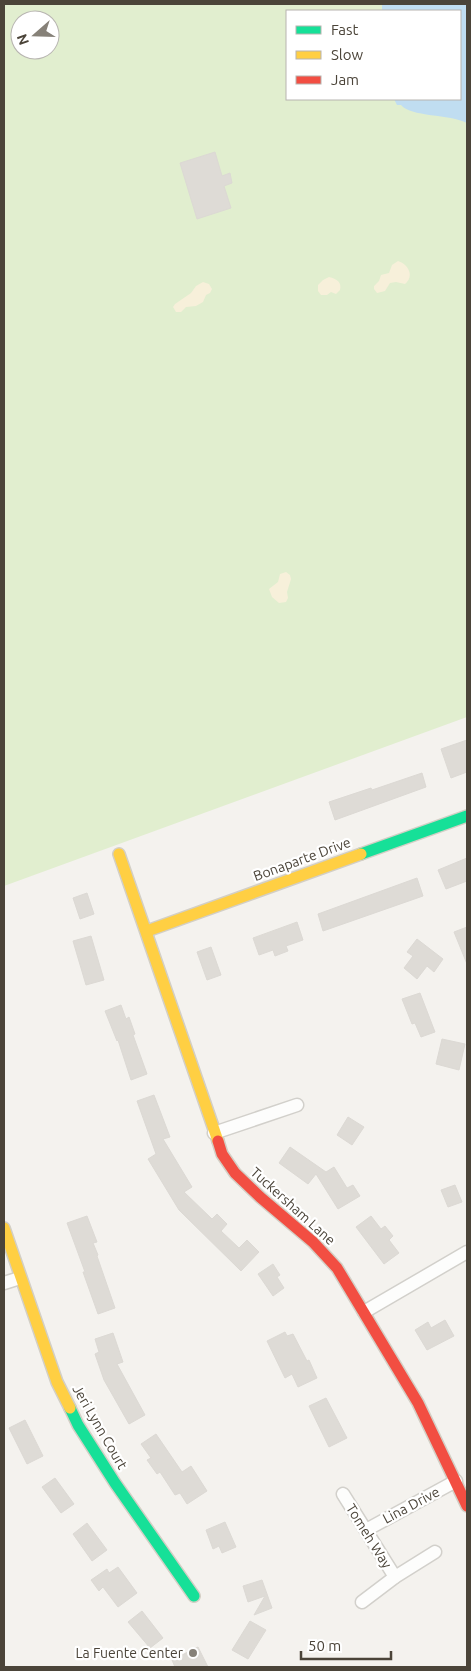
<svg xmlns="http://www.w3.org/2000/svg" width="471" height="1671" font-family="Ubuntu,sans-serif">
<rect width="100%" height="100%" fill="#f4f2ee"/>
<path fill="#e1eecf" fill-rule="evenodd" d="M4 4H467V717L4 886ZM287 11H460V99H287ZM20 20H50V50H20Z"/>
<g fill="#f7f0da">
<path d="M398 261C408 264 415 276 405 284L396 282 390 283 385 291 377 293 374 289V286L379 281 381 275 389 273 392 265Z"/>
<path d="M329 277C337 279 342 282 340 290L336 294 331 292 327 295H321L318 291V285L323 280Z"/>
<polygon points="203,282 209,284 212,289 210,293 206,295 203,302 196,306 186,307 181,312 176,312 173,307 175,304 191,293 196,286"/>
<polygon points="286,572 290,575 291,579 287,592 288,598 286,602 279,603 272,597 269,589 278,582 280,574"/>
</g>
<path fill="#c0ddf1" d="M382 4H467V123C450 114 410 117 401 105H397L394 99H460V11H382Z"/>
<g fill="#dedbd6" stroke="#dcd9d4">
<polygon points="215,152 222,176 230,173 232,183 224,186 231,208 197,219 180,163"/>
<polygon points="467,740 467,772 451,778 441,749"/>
<polygon points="422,773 426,787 335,820 329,802 371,788 372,790"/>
<polygon points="467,858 467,881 446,889 438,870"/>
<polygon points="417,878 423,896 323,931 318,914"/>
<polygon points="87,893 94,914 80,919 73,898"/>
<polygon points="297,922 303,940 286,946 288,951 275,956 273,950 259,955 253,938"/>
<polygon points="467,927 467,964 454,932"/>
<polygon points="91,936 104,980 86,985 73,941"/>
<polygon points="417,939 443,959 434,972 427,966 417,979 404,968 413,956 407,952"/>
<polygon points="211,947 221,975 207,980 197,952"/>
<polygon points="420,993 435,1032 421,1037 415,1023 412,1024 402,999"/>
<polygon points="121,1005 126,1019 129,1017 135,1034 133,1035 147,1074 131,1080 118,1040 117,1041 105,1011"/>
<polygon points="442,1039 465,1044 459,1070 436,1064"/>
<polygon points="154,1095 170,1137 163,1139 192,1187 184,1192 212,1219 217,1214 227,1224 221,1231 239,1248 247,1240 259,1252 241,1271 179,1210 148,1159 156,1154 137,1101"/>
<polygon points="348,1117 364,1127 352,1145 337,1135"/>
<polygon points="290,1147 326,1172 334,1167 347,1188 353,1185 360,1196 338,1209 316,1174 308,1184 279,1163"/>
<polygon points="455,1185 462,1202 448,1207 441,1190"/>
<polygon points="87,1216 97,1242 93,1243 98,1255 97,1256 115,1308 98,1314 83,1272 85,1272 67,1223"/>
<polygon points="371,1216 381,1229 385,1226 393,1236 389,1240 399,1253 384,1264 356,1227"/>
<polygon points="273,1264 280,1275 277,1277 284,1288 273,1296 258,1274"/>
<polygon points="445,1320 454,1336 427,1350 415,1330 428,1322 431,1328"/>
<polygon points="285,1332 287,1336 293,1334 307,1361 309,1360 317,1378 298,1387 292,1374 285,1378 267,1341"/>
<polygon points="113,1333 123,1362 117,1364 145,1415 129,1424 104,1380 95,1354 99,1352 95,1339"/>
<polygon points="326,1398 347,1438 329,1447 309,1406"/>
<polygon points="25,1420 43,1456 27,1464 9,1428"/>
<polygon points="156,1434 182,1472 191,1466 207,1491 187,1504 180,1493 175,1495 160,1472 157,1474 147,1460 151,1458 141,1444"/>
<polygon points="55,1478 74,1504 61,1513 42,1487"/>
<polygon points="225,1522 236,1547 222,1553 219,1546 213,1549 206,1530"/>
<polygon points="87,1523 107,1550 92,1561 73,1534"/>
<polygon points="118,1567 137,1593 118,1607 103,1587 99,1591 91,1580 107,1569 109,1573"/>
<polygon points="262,1580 272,1608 254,1615 265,1596 248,1602 243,1586"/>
<polygon points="142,1611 163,1638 150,1648 128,1622"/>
<polygon points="250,1621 266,1630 248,1659 232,1650"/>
<polygon points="198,1647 208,1667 175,1667 172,1660"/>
</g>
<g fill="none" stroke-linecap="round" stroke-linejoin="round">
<g stroke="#d2d0cb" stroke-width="15">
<g id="street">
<polyline points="214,1133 297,1105"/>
<polyline points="4,1283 20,1278"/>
<polyline points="364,1312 467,1252"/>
<polyline points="343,1494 395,1577"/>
<polyline points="366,1530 456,1481"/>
<polyline points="362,1602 395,1577 435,1552"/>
</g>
</g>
<g stroke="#d3cfc5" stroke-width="14">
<g id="fast">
<polyline points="361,854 467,816"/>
<polyline points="70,1408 78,1425 115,1483 194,1596"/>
</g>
</g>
<g stroke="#d3cfc5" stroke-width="14">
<g id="slow">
<polyline points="119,854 218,1141"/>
<polyline points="147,931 361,854"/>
<polyline points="4,1228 57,1382 70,1408"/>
</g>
</g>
<g stroke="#d3cfc5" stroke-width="14">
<polyline id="jam" points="218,1141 222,1154 235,1173 260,1197 313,1242 337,1268 418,1403 467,1506"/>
</g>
<use href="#street" stroke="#fdfdfc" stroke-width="12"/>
<use href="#fast" stroke="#16e098" stroke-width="11"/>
<use href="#slow" stroke="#ffcf43" stroke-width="11"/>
<use href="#jam" stroke="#f24e42" stroke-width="11"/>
</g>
<circle fill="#868178" stroke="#fff" stroke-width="2" cx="193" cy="1653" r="5"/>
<g text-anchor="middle" stroke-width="4.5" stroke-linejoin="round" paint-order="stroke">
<g font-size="14" fill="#4b4439" stroke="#fff">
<text transform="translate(302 859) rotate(-20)" y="5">Bonaparte Drive</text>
<text transform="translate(293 1206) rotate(42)" y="5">Tuckersham Lane</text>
<text transform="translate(100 1427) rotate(60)" y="5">Jeri Lynn Court</text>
<text transform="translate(411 1505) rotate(-28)" y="5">Lina Drive</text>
<text transform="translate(369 1536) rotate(58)" y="5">Tomeh Way</text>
</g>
<g font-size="14" fill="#4b4439" stroke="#fff" text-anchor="end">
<text x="183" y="1658">La Fuente Center</text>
</g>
</g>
<rect width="471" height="1671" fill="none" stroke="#4b4439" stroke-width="10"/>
<rect x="286" y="10" width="175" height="90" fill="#ffffff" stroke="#b7b4b0"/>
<rect x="296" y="26" width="25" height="8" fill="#16e098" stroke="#b7b4b0"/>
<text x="331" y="35" font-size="15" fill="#4b4439">Fast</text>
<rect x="296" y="51" width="25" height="8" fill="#ffcf43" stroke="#b7b4b0"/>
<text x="331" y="60" font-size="15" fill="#4b4439">Slow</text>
<rect x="296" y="76" width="25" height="8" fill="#f24e42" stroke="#b7b4b0"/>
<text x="331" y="85" font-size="15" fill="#4b4439">Jam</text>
<g transform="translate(35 35) rotate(250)"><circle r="24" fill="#ffffff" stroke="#b7b4b0"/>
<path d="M0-4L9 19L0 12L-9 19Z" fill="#868178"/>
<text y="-8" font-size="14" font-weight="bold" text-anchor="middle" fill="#4b4439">N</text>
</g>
<path d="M301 1651v8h90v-8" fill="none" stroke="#4b4439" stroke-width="2.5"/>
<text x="308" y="1651" font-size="15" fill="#4b4439" stroke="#ffffff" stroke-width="4" paint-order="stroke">50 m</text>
</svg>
